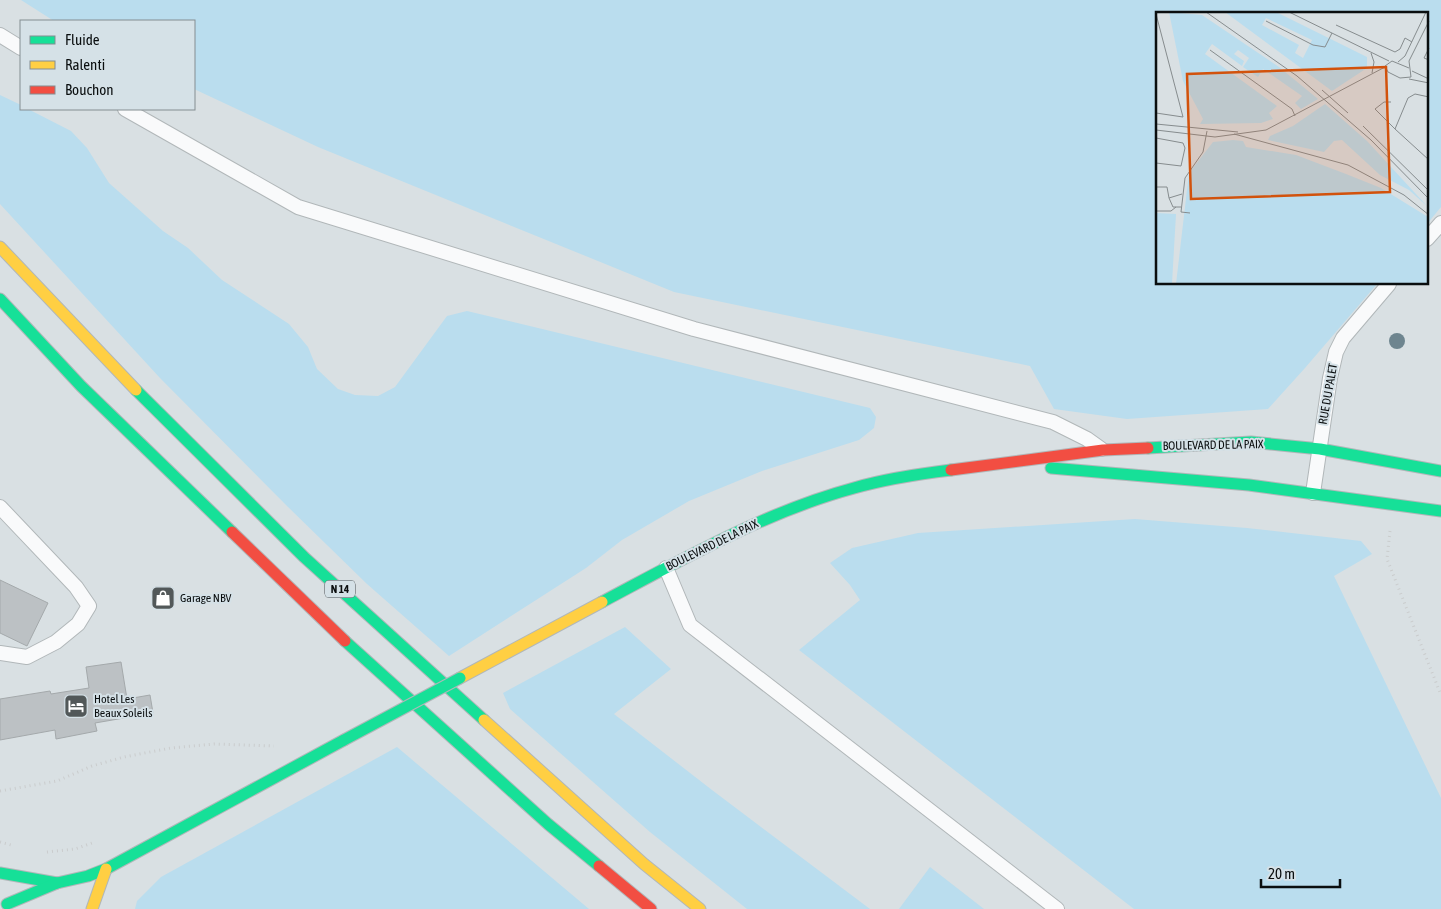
<svg xmlns="http://www.w3.org/2000/svg" width="1441" height="909" font-family="'Asap Condensed',sans-serif">
<rect width="100%" height="100%" fill="#d9e0e3"/>
<g fill="#baddee">
<polygon points="21,0 1441,0 1441,207 1427,224 1427,14 1157,14 1157,284 1377,284 1305,368 1268,409 1127,419 1054,409 1030,366 674,292 318,147 194,89 194,21 54,21"/>
<polygon points="0,95 21,105 21,109 28,109 71,131 87,148 109,183 163,231 188,248 222,280 289,324 308,347 317,369 338,389 355,395 378,396 395,387 447,316 467,311 870,408 876,417 874,428 859,440 762,471 689,501 622,540 586,568 449,656 367,584 287,506 160,378 0,204"/>
<polygon points="1135,519 1247,528 1361,541 1372,554 1334,576 1441,798 1441,909 1134,909 799,650 860,600 850,585 830,563 852,548 918,533"/>
<polygon points="625,627 671,669 614,714 712,790 870,909 747,909 650,832 510,709 503,693"/>
<polygon points="397,747 589,909 135,909 137,901 161,877"/>
<polygon points="930,867 984,909 899,909"/>
</g>
<g fill="#bcc1c4" stroke="#a4a9ab">
<polygon points="0,580 48,603 27,646 0,633"/>
<polygon points="121,662 127,699 150,695 153,713 95,723 97,731 56,739 55,730 0,740 0,699 50,691 51,694 89,688 86,667"/>
</g>
<g fill="none" stroke-linecap="round" stroke-linejoin="round">
<g stroke="#b1b7b9" stroke-width="16">
<g id="lane">
<polyline points="0,35 21,48"/>
<polyline points="125,109 298,207 694,329 1053,422 1087,439 1101,449"/>
<polyline points="1427,239 1441,223"/>
<polyline points="1313,493 1330,378 1336,352 1343,338 1389,284"/>
<polyline points="0,507 76,587 89,606 78,624 56,642 27,657 0,653"/>
<polyline points="666,568 690,625 1057,909"/>
</g>
</g>
<g stroke="#b1b7b9" stroke-width="13">
<g id="fast">
<polyline points="0,299 81,386 232,532"/>
<polyline points="136,390 304,557 484,720"/>
<polyline points="1148,448 1251,442 1320,449 1441,471"/>
<polyline points="1051,468 1249,485 1441,511"/>
<path d="M602 602C683 559 765 512 854 488 885 479 918 474 951 470"/>
<polyline points="345,641 548,824 599,866"/>
<polyline points="0,873 57,883"/>
<polyline points="7,904 57,883 88,876 106,869 344,740"/>
</g>
</g>
<g stroke="#b1b7b9" stroke-width="13">
<g id="slow">
<polyline points="0,247 136,390"/>
<polyline points="460,678 602,602"/>
<polyline points="484,720 644,864 700,909"/>
<polyline points="92,909 106,869"/>
</g>
</g>
<g stroke="#b1b7b9" stroke-width="13">
<g id="jam">
<polyline points="951,470 1103,450 1148,448"/>
<polyline points="232,532 345,641"/>
<polyline points="599,866 651,909"/>
</g>
</g>
<g stroke="#cacccd" stroke-width="3" stroke-dasharray="1 4" stroke-linecap="butt">
<polyline points="1390,531 1387,559 1441,695"/>
<polyline points="0,791 57,781 92,766 124,757 171,748 214,744 274,746"/>
<polyline points="0,842 11,845"/>
<polyline points="47,852 75,849 92,843"/>
</g>
<use href="#lane" stroke="#f9fafb" stroke-width="14"/>
<use href="#fast" stroke="#16e098" stroke-width="11"/>
<use href="#slow" stroke="#ffcf43" stroke-width="11"/>
<use href="#jam" stroke="#f24e42" stroke-width="11"/>
<g stroke="#b1b7b9" stroke-width="13" stroke-linecap="butt">
<polyline id="fast-bridge" points="344,740 460,678"/>
</g>
<use href="#fast-bridge" stroke="#16e098" stroke-width="11"/>
</g>
<circle fill="#6e858f" cx="1397" cy="341" r="8"/>
<defs>
<g id="shop-square" transform="scale(1.25)"><rect x="-9" y="-9" width="18" height="18" rx="4" fill="#525859" stroke="#d5e1e7"/><path d="M-5-2.5h2.3a2.7 3.5 0 0 1 5.4 0H5L5.5 6h-11ZM-1.5-2.5h3a1.5 2.3 0 0 0-3 0Z" fill="#fff"/></g>
<g id="hotel-square" transform="scale(1.25)"><rect x="-9" y="-9" width="18" height="18" rx="4" fill="#525859" stroke="#d5e1e7"/><path d="M-6-4.5h1.5V1H6V5H4.5V3h-9V5H-6ZM-4 0a1.8 1.8 0 1 1 3.6 0ZM.5 0V-2.5h3Q6-2.5 6 0Z" fill="#fff"/></g>
</defs>
<g fill-rule="evenodd">
<use href="#shop-square" x="163" y="598"/>
<use href="#hotel-square" x="76" y="706"/>
</g>
<g text-anchor="middle" stroke-width="4" stroke-linejoin="round" paint-order="stroke">
<rect fill="#d5e1e7" stroke="#474d50" stroke-width="1" x="325" y="580.5" width="30" height="17" rx="4"/>
<g font-size="11" font-weight="bold" fill="#0a0e0f">
<text x="340" y="593">N 14</text>
</g>
<g font-size="12" fill="#0a0e0f" stroke="#d5e1e7">
<text transform="translate(1328 394) rotate(-80)" y="4">RUE DU PALET</text>
<text transform="translate(1213 445) rotate(-1)" y="4">BOULEVARD DE LA PAIX</text>
<text transform="translate(712 545) rotate(-26)" y="4">BOULEVARD DE LA PAIX</text>
</g>
<g font-size="12" fill="#0a0e0f" stroke="#d5e1e7" text-anchor="start">
<text x="180" y="602">Garage NBV</text>
<text x="94" y="703">Hotel Les<tspan x="94" dy="14">Beaux Soleils</tspan></text>
</g>
</g>
<g transform="translate(1156 12)">
<rect width="272" height="272" fill="#d9e0e3"/>
<path d="M13 0 46 3 123 55 162 87 145 97 139 91 146 84 107 57 102 65 87 55 93 46 82 38 78 42 88 49 86 54 56 32 49 42 121 94 113 101 117 107 105 111 44 112 47 107 27 69ZM69 0H120L211 45V56L176 79ZM110 6 156 28 147 46 139 41 143 33 106 13ZM169 92 211 129 271 194 253 178 224 163 186 128 178 129 168 140 112 128 114 124 137 114ZM77 128 87 129 90 135 140 143 190 162 225 176 272 205V272H20L33 161 57 130ZM0 201 20 202 16 272H0Z" fill="#baddee" fill-rule="evenodd"/>
<path fill="none" stroke="#868c8e" stroke-width="1" d="M50 0 141 64 215 128 273 187M133 0 233 49M0 2 27 105 0 101M110 9 157 33 169 35 176 21M180 13 239 40 244 37 249 26 256 30M273 36 268 46 273 48M54 38 136 97 139 104M215 41 218 50 216 61M242 50 249 44 270 0M253 56 236 49 229 54 232 60 244 66 255 65 253 49 273 9M256 59 273 67M253 67 273 71M166 78 192 101M273 85 259 82 252 86 239 117 273 148M235 90H228L219 97 239 117M0 112 82 120M207 114 273 179M0 118 59 125 110 118 229 55M78 122 192 153 248 183 273 203M0 126 27 131 29 136 25 154 0 151M0 175H11L13 186M25 195H17L13 186 26 182M0 199H15L20 195M34 201 25 200 29 166 47 140 51 119"/>
<path fill="#d2520c" fill-opacity="0.15" stroke="#d2520c" stroke-width="2.5" d="M230 55 234 180 35 187 31 62Z"/>
<rect width="272" height="272" fill="none" stroke="#0a0e0f" stroke-width="2.5"/>
</g>
<rect x="20" y="20" width="175" height="90" fill="#d5e1e7" stroke="#848d91"/>
<rect x="30" y="36" width="25" height="8" fill="#16e098" stroke="#848d91"/>
<text x="65" y="45" font-size="15" fill="#0a0e0f">Fluide</text>
<rect x="30" y="61" width="25" height="8" fill="#ffcf43" stroke="#848d91"/>
<text x="65" y="70" font-size="15" fill="#0a0e0f">Ralenti</text>
<rect x="30" y="86" width="25" height="8" fill="#f24e42" stroke="#848d91"/>
<text x="65" y="95" font-size="15" fill="#0a0e0f">Bouchon</text>
<path d="M1261 879v8h79v-8" fill="none" stroke="#0a0e0f" stroke-width="2.5"/>
<text x="1268" y="879" font-size="15" fill="#0a0e0f" stroke="#d5e1e7" stroke-width="4" paint-order="stroke">20 m</text>
</svg>
